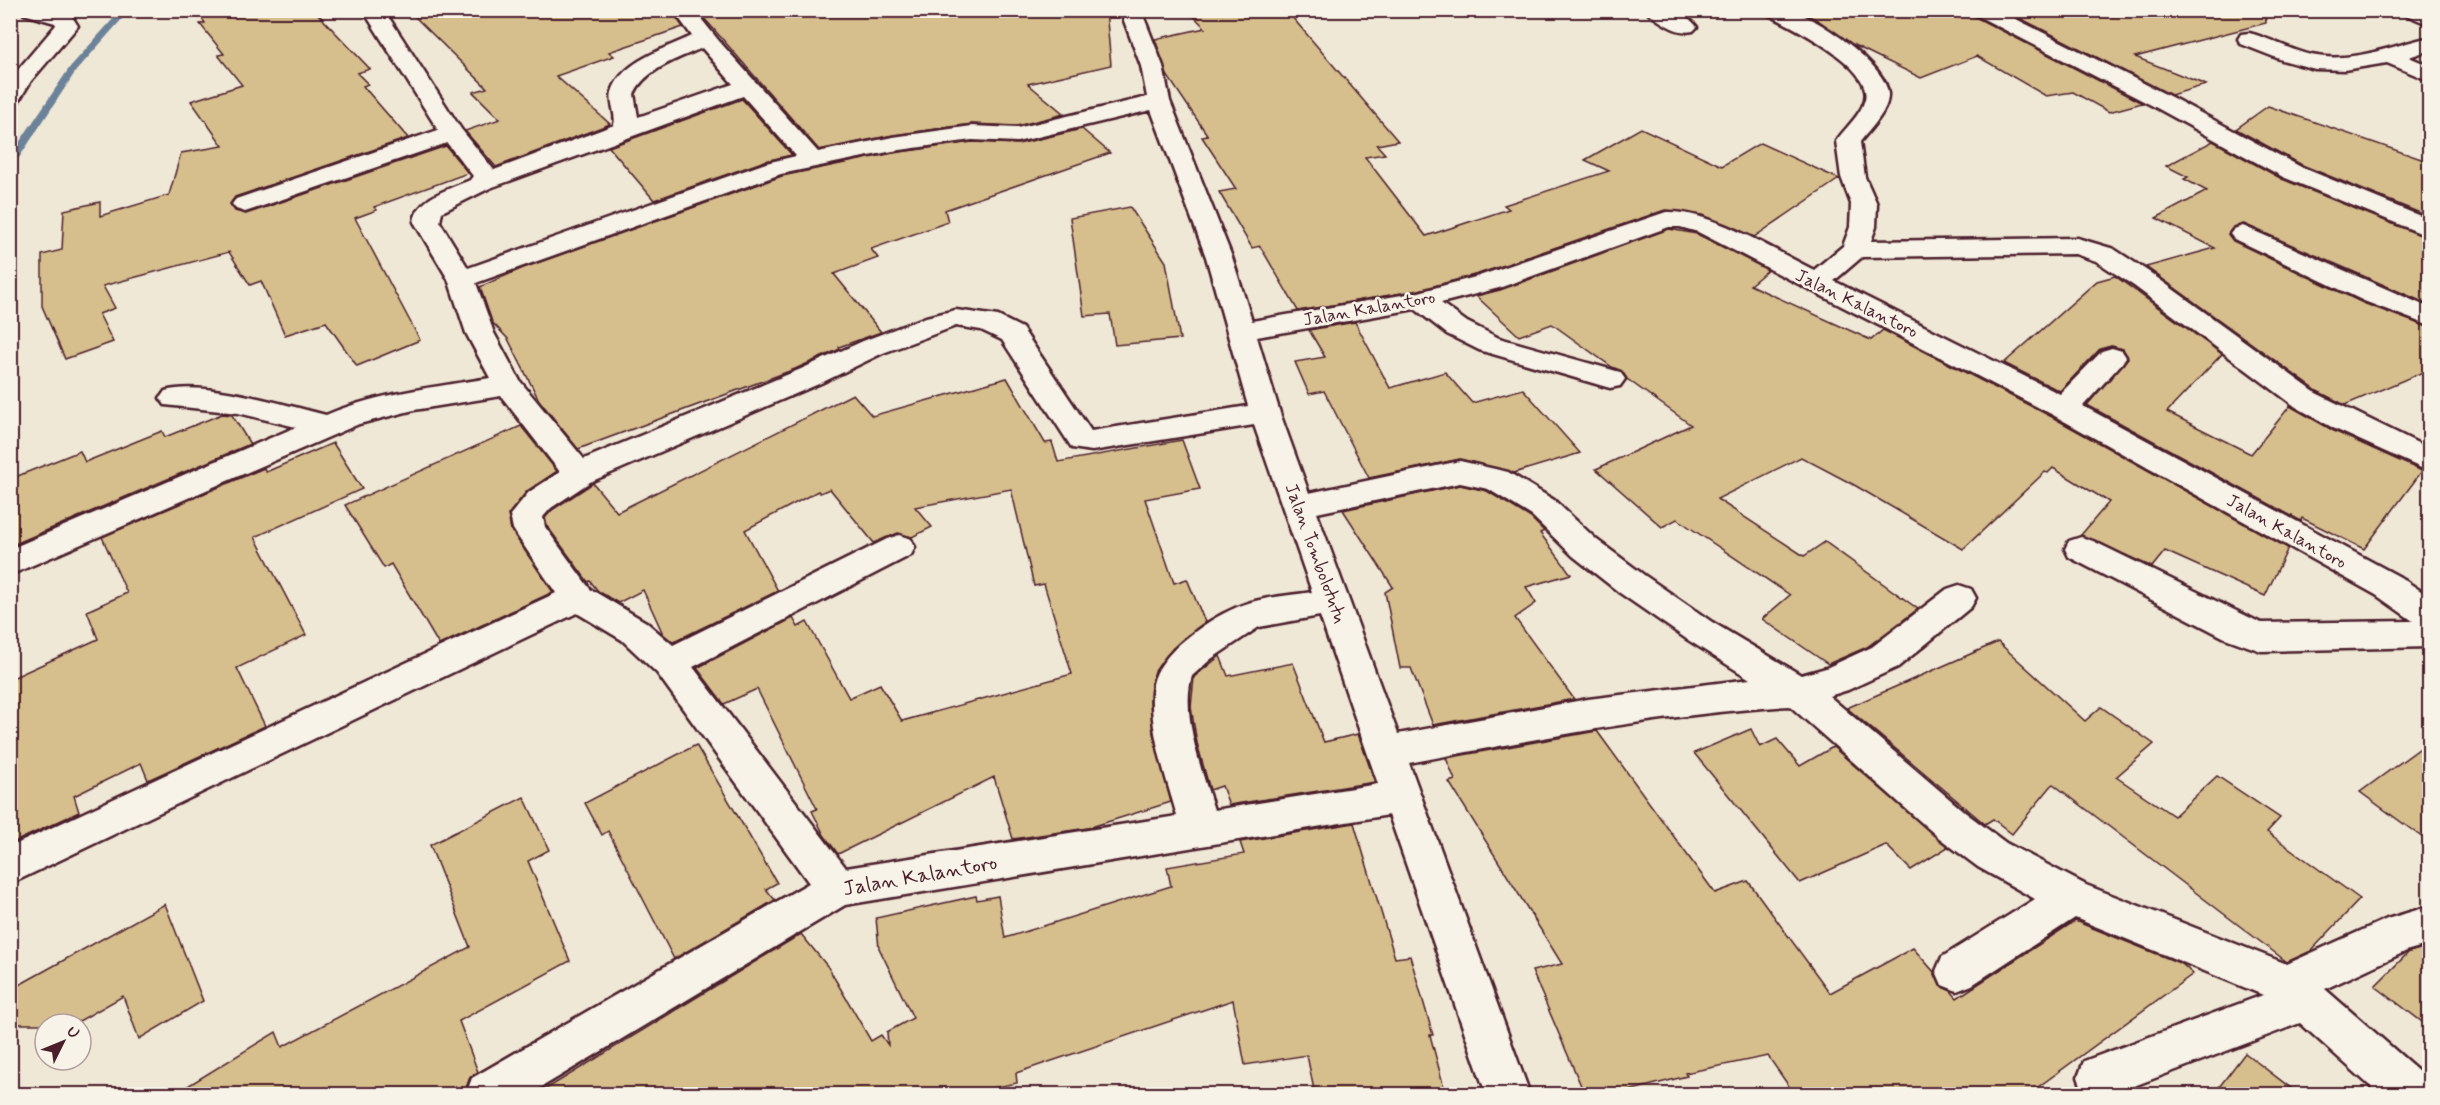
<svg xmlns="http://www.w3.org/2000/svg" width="2440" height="1105" font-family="Mynerve,sans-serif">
<rect width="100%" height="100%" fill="#f0e8d6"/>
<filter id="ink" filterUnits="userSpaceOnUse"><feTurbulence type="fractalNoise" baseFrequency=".0167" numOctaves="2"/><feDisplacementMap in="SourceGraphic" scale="12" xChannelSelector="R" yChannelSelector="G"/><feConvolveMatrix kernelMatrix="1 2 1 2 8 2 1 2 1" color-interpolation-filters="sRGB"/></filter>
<g filter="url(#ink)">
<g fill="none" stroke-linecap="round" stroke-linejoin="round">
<polygon fill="#6c8299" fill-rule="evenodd" points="121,10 130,10 76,71 15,164 10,167 10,156 70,67"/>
</g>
<g fill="#d6be8d" stroke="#4a1f2b" stroke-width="1.5">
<polygon points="196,10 314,10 370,69 357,73 368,84 363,86 408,138 235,197 230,204 235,211 246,214 446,146 468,173 374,207 377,210 355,218 420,340 357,366 326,322 285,335 261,281 250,285 229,252 103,286 115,308 99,314 113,342 65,359 42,306 42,255 62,250 64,210 100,202 100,216 169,195 181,153 223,146 191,101 242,85 218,55 224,54 200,24 205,23"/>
<polygon points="408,10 671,10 683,27 609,52 614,56 556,76 610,124 496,167 465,131 500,119 473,92 487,88"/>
<polygon points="697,10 1106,10 1111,65 1028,84 1064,114 1017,126 972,124 893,135 819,150"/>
<polygon points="1188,10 1286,10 1398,141 1377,145 1385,154 1365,157 1426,236 1509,209 1504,205 1609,171 1585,160 1641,128 1722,166 1760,143 1839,179 1754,237 1703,215 1665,210 1478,274 1419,290 1298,311 1260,246 1252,248 1219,192 1236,189 1202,137 1208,136 1167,75 1155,39 1205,28"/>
<polygon points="1797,10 1969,10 1973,16 2142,103 2109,112 2073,92 2046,96 1977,56 1921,78 1852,44 1819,21"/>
<polygon points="2004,10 2265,10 2266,23 2135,57 2206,85 2171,95"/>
<polygon points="742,99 792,155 765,161 654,200 609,147"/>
<polygon points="2268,106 2430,162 2430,217 2302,165 2236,129"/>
<polygon points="1082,129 1110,153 945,210 948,222 871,249 878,258 834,274 881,332 839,347 840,349 795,369 578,449 539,400 508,339 492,322 480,287 523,268 782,176 893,153 972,142 1018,144"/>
<polygon points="2213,141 2282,179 2430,239 2430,305 2244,224 2233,227 2228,234 2233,241 2363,303 2430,328 2430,369 2345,405 2317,391 2146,267 2215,248 2156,218 2207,191 2184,179 2188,177 2166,166"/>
<polygon points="1130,207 1166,262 1180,339 1115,345 1110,314 1084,316 1070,218"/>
<polygon points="1669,229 1697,234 1768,270 1750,285 1871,340 1883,330 2052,417 2288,548 2265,596 2165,551 2152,567 2081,535 2109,502 2053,468 2048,473 2045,472 1963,549 1856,486 1801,457 1717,499 1804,556 1825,542 1918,609 1867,647 1828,664 1762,619 1790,595 1677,519 1662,527 1596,469 1691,425 1627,379 1622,371 1612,367 1552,324 1519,336 1476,296 1500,290"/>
<polygon points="2115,276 2222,354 2167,412 2251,454 2290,406 2334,431 2422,471 2364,549 2302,518 2301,521 2087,405 2128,358 2123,349 2111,346 2100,349 2060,391 2004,363 2097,281"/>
<polygon points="1355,322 1390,388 1445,372 1472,403 1523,389 1580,453 1514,473 1460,459 1369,478 1324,391 1309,394 1295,362 1325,357 1309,330"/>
<polygon points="1007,378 1045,443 1052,442 1058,462 1182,440 1200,489 1145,499 1174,583 1187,579 1205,622 1173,648 1155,671 1151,684 1150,700 1153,733 1171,802 1088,828 1013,839 994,777 838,854 824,835 812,811 817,809 757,689 724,704 697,668 793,618 798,627 807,622 849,698 880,684 902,721 1072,674 1044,584 1034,586 1011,489 915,507 932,527 912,537 898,533 874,543 830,489 820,493 818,491 745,530 778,591 673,642 663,634 643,590 618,603 598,591 590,581 588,582 547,526 545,518 552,510 593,483 617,512 853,394 872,416"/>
<polygon points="222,414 232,415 250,444 10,546 10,479 80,451 85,462 162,431 165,437"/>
<polygon points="521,426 557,471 527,491 508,515 511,530 553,592 439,645 391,564 384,568 345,505"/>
<polygon points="333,443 362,489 255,537 306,635 237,668 265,726 148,780 141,763 74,796 79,812 10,844 10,679 98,639 87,611 127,593 102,537 264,468 266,472"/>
<polygon points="1460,485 1487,491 1531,518 1544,531 1540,533 1571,574 1526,587 1536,603 1515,618 1574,699 1433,725 1411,668 1400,668 1385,592 1393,587 1343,510"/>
<polygon points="1998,642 2085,721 2101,707 2154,744 2116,777 2174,816 2217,776 2280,818 2267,832 2360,899 2311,951 2287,962 2053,784 2012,834 1993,819 1985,824 1847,708"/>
<polygon points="1220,656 1228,676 1293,663 1324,742 1358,734 1375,782 1229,805 1222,786 1210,790 1197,743 1191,707 1194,677"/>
<polygon points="1751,729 1760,747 1777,739 1800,766 1833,747 1948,847 1911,870 1886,845 1800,883 1694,753"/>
<polygon points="1597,731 1715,893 1748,881 1830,993 1913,948 1934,972 1940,986 1951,991 1957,998 2075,921 2182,964 2193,974 2027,1095 1795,1095 1768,1056 1685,1073 1687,1076 1613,1095 1585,1095 1532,971 1562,964 1449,782 1455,780 1446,758"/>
<polygon points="2430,741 2430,843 2360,792"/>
<polygon points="696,745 777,883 766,889 775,900 674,959 608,831 602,835 585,803"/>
<polygon points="524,797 549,850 528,861 570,961 459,1021 478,1072 470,1077 465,1091 459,1095 173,1095 276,1032 282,1047 470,947 430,845"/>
<polygon points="1354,823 1395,958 1410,956 1433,1035 1430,1035 1446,1095 1315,1095 1307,1055 1245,1065 1233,1000 1016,1073 1017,1083 958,1095 536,1095 801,934 828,967 871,1041 881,1035 888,1045 887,1032 913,1018 879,948 876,918 976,896 977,900 998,896 1005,938 1171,886 1167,867 1244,854 1240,842"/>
<polygon points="165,904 203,1001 139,1039 123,996 74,1024 10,1024 10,990"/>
<polygon points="2430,946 2430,1028 2375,986 2409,952"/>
<polygon points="2245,1053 2300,1095 2213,1095"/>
</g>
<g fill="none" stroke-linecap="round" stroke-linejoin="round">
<g stroke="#4a1f2b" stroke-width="5">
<g id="minor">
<polygon points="21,10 56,10 71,15 78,26 31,81 18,102 10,104 10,79 56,25 55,23 24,14"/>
<path d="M363 10H384L461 129 494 170 614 125C617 114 609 103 612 92 621 61 667 48 692 36L673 10H694L719 41 818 152 893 137 972 126 1017 128 1147 97 1141 66 1120 10H1141L1163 66 1170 101 1232 257 1252 321 1419 292 1479 276 1666 212C1711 210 1773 250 1814 270L1843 246 1850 227 1851 204 1841 177 1836 141C1846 127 1861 115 1865 99 1873 66 1791 26 1767 14L1764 10C1772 10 1784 9 1792 11 1818 18 1887 65 1888 94 1889 111 1870 129 1860 142L1865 177 1877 204 1876 227 1871 241 2077 238 2114 249 2152 274 2316 393 2430 449V472L2335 429 2296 407 2134 286 2096 261 2075 254 1862 257 1834 281 2060 394 2102 351 2112 348 2122 351 2126 357 2122 363 2083 406 2400 577 2430 597V647L2261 651 2225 638 2069 557 2065 549 2069 541 2081 537 2093 541 2261 623 2413 621 2376 595 2053 415 1698 232 1680 227H1669L1499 288 1441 303 1467 322 1499 338 1620 372 1625 379 1620 386 1610 388 1479 350 1447 334 1415 309 1257 337 1280 413 1309 493 1460 461 1508 472 1554 500 1597 540 1644 575 1712 622 1801 675 1826 668 1872 647 1947 589 1959 585 1971 589 1976 598 1971 607 1898 667 1848 690 1829 696 1966 813 2006 843 2086 885 2287 964 2387 919 2430 906V944L2409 950 2325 989 2427 1078 2430 1094H2379L2300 1023 2113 1094 2084 1093 2078 1077 2084 1061 2263 995 2075 918 1972 985 1957 991 1942 985 1936 971 1942 957 2035 899 1978 867 1938 837 1790 706C1661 714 1535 739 1409 763L1530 1094H1486L1389 815 845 905 530 1094H466L472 1078 809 883 657 673 622 640 577 613 10 884V847L556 593 518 537 513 529 510 515 529 492 560 472 501 396 414 410 359 424 10 575V549L296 427 238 413 165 405 160 398 165 391C205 380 284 405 326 415 377 393 435 387 490 378L466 333 448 279 414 222C417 197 450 189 470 180L473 176 447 143 254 209 245 212 236 209 232 204 236 199 438 130ZM702 48 733 84 638 117 634 94C644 70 679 58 702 48ZM743 96 796 156 766 163 468 268 440 222 442 212 490 188ZM1151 110 1206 257 1248 406 1091 431 1022 328 998 316 956 310 926 317 863 341 801 369 584 459 520 381 494 333 476 283 781 174 893 151 972 140 1017 142ZM956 326 981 330 1002 340 1072 448 1092 451 1254 425 1312 592C1287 596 1258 597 1235 608 1207 620 1159 653 1153 684 1147 724 1166 777 1177 816L846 868 693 667 911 555 915 547 911 539 899 535 887 539 673 645 646 622 590 589 545 527 543 517 551 508 590 482 821 383 883 353ZM1460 483 1488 489 1532 516 1573 556 1620 593 1688 640 1750 679 1588 699 1398 734 1317 513ZM1320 616 1378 784 1214 810C1203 774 1180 713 1192 676L1211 659 1259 627Z"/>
<path d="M1646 10C1664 10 1685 10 1697 27L1693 31C1677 35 1662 22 1649 14Z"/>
<polygon points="1971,10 1998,10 2171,97 2301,167 2430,220 2430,237 2283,177 2155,107 1974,14"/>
<polygon points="2401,10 2430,11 2430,25 2404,14"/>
<path d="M2249 33C2270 38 2289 50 2311 55 2352 64 2390 46 2430 37V50L2409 57 2430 66V81L2387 63 2344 70 2315 69 2282 60 2241 44 2238 39 2241 34Z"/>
<polygon points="2243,226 2430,308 2430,326 2364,301 2234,239 2230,234 2234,229"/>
</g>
</g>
<use href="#minor" fill="#f7f3e8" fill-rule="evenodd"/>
</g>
</g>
<g text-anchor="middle" stroke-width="5" stroke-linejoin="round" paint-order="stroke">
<g font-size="18" fill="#4a1f2b" stroke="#f7f3e8">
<text transform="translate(1857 303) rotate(26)" y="6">Jalan Kalantoro</text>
<text transform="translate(1369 308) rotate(-10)" y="6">Jalan Kalantoro</text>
<text transform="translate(2287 531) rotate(29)" y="6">Jalan Kalantoro</text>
<text transform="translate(1316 553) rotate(70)" y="6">Jalan Tombolotutu</text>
</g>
<g font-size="21" fill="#4a1f2b" stroke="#f7f3e8">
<text transform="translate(920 875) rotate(-10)" y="7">Jalan Kalantoro</text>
</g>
</g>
<rect width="2440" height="1105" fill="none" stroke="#f7f3e8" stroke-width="36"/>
<rect x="18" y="18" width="2404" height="1069" fill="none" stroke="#4a1f2b" stroke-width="2" filter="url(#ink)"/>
<g transform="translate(63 1042) rotate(47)"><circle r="28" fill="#f7f3e8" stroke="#b29e9c" stroke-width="1.5"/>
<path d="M0-4.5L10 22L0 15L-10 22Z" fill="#4a1f2b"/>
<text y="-9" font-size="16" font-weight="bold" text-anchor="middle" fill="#4a1f2b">U</text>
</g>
</svg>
